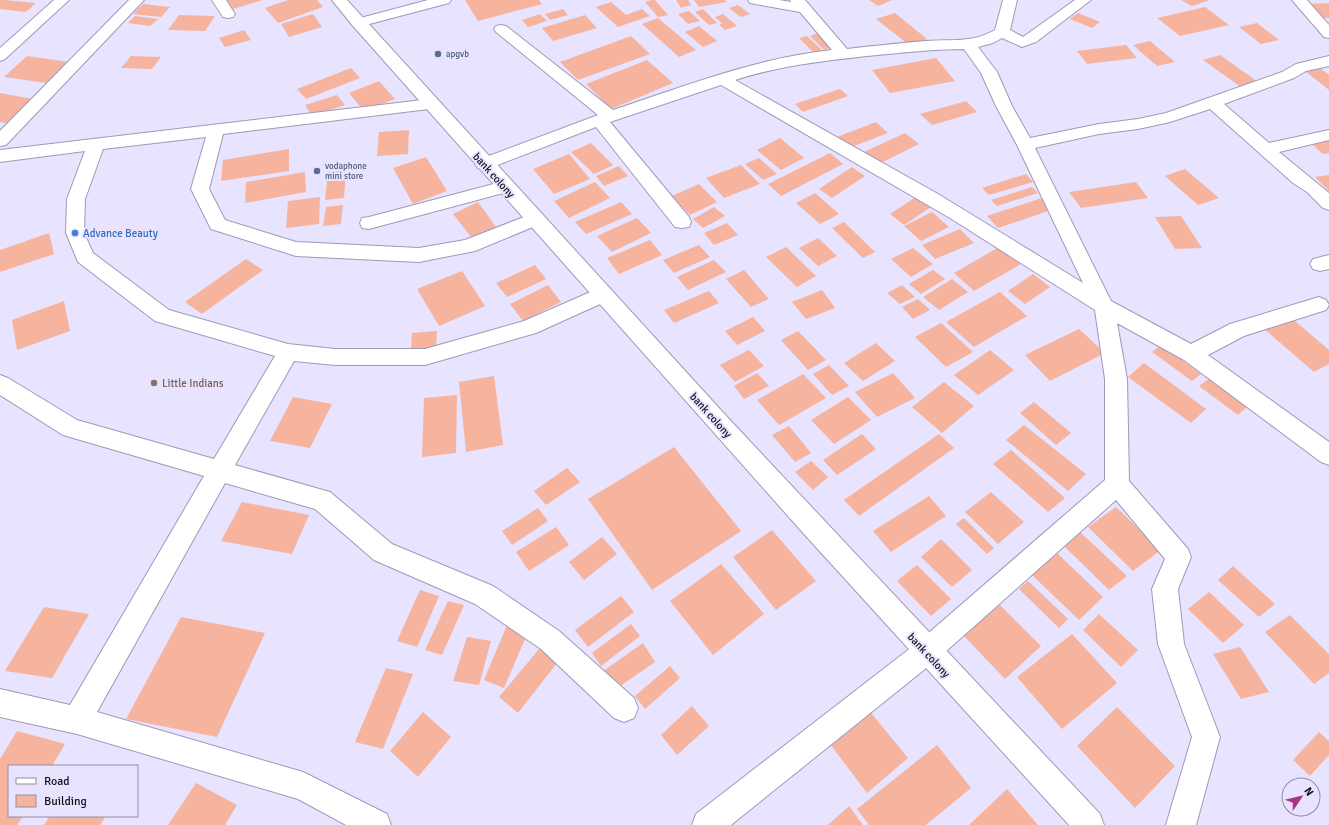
<svg xmlns="http://www.w3.org/2000/svg" width="1329" height="825" font-family="Signika,sans-serif">
<rect width="100%" height="100%" fill="#e8e3fe"/>
<g fill="#f6b49f">
<polygon points="0,0 5,0 36,3 26,12 0,9"/>
<polygon points="227,0 263,0 233,9"/>
<polygon points="288,0 317,0 323,7 278,23 265,8"/>
<polygon points="465,0 539,0 542,4 478,21"/>
<polygon points="651,0 655,0 668,15 658,17 645,2"/>
<polygon points="676,0 688,0 691,5 681,8"/>
<polygon points="694,0 725,0 726,2 699,7"/>
<polygon points="869,0 892,0 878,6"/>
<polygon points="1181,0 1210,0 1192,6"/>
<polygon points="611,2 626,15 642,9 650,16 618,27 596,7"/>
<polygon points="1329,3 1329,18 1323,18 1309,4"/>
<polygon points="143,4 170,7 161,17 133,14"/>
<polygon points="738,5 750,14 741,17 729,8"/>
<polygon points="1205,7 1229,25 1180,36 1157,18"/>
<polygon points="563,9 568,15 550,20 545,14"/>
<polygon points="703,9 717,23 709,25 695,12"/>
<polygon points="689,11 700,21 688,24 678,14"/>
<polygon points="895,13 927,39 909,45 876,19"/>
<polygon points="1078,13 1100,22 1092,28 1070,19"/>
<polygon points="313,14 322,27 289,37 281,24"/>
<polygon points="540,14 547,21 528,27 522,20"/>
<polygon points="723,14 737,26 725,30 719,25 722,23 715,17"/>
<polygon points="179,15 215,16 205,31 168,30"/>
<polygon points="585,15 597,28 553,41 542,28"/>
<polygon points="135,16 158,19 150,26 128,23"/>
<polygon points="658,18 696,50 679,57 642,24"/>
<polygon points="1257,23 1279,40 1261,44 1239,27"/>
<polygon points="699,26 717,41 703,47 685,32"/>
<polygon points="244,30 251,40 225,47 219,38"/>
<polygon points="819,33 833,47 824,50 810,36"/>
<polygon points="631,36 650,54 578,80 560,62"/>
<polygon points="807,36 822,50 814,53 799,38"/>
<polygon points="1150,41 1175,62 1157,66 1133,45"/>
<polygon points="1126,45 1137,58 1087,64 1077,51"/>
<polygon points="1220,55 1258,82 1241,87 1203,60"/>
<polygon points="27,56 69,62 46,83 4,77"/>
<polygon points="131,56 161,57 152,69 121,68"/>
<polygon points="936,58 955,81 890,93 872,70"/>
<polygon points="647,60 673,83 611,109 586,84"/>
<polygon points="351,68 360,78 306,99 297,89"/>
<polygon points="1320,68 1329,75 1329,90 1305,71"/>
<polygon points="379,81 395,99 364,111 349,93"/>
<polygon points="840,89 848,96 803,112 795,104"/>
<polygon points="0,93 33,99 6,123 0,122"/>
<polygon points="337,95 345,105 312,116 305,105"/>
<polygon points="966,101 977,112 932,125 920,114"/>
<polygon points="876,122 888,133 849,148 837,137"/>
<polygon points="409,130 408,154 377,156 379,132"/>
<polygon points="905,133 919,144 879,164 864,152"/>
<polygon points="1329,137 1329,153 1323,154 1308,141"/>
<polygon points="780,138 804,158 781,170 757,150"/>
<polygon points="591,143 613,165 594,174 571,152"/>
<polygon points="289,149 289,171 221,181 223,160"/>
<polygon points="830,153 843,164 781,196 768,184"/>
<polygon points="569,154 590,179 554,194 533,169"/>
<polygon points="426,157 447,191 413,204 393,168"/>
<polygon points="759,158 777,174 763,180 745,164"/>
<polygon points="741,165 760,184 724,198 706,178"/>
<polygon points="619,166 628,176 604,186 596,176"/>
<polygon points="852,167 865,176 832,198 819,189"/>
<polygon points="1185,169 1219,198 1198,205 1165,176"/>
<polygon points="346,170 344,198 325,200 328,172"/>
<polygon points="305,172 306,192 245,203 246,182"/>
<polygon points="1026,174 1033,182 989,195 982,188"/>
<polygon points="1329,175 1329,191 1315,177"/>
<polygon points="595,182 610,198 569,218 554,201"/>
<polygon points="1136,182 1148,198 1081,208 1069,192"/>
<polygon points="699,184 717,202 690,215 672,196"/>
<polygon points="1032,187 1038,193 997,206 991,200"/>
<polygon points="815,193 839,214 820,224 796,203"/>
<polygon points="320,197 319,224 286,228 288,201"/>
<polygon points="916,197 931,207 904,225 890,214"/>
<polygon points="1042,198 1054,209 998,228 987,216"/>
<polygon points="478,202 496,227 472,238 453,214"/>
<polygon points="621,202 632,214 586,234 575,222"/>
<polygon points="343,205 341,224 323,226 326,207"/>
<polygon points="714,207 725,216 703,228 693,219"/>
<polygon points="932,212 949,227 921,241 904,226"/>
<polygon points="1181,216 1202,248 1175,249 1155,217"/>
<polygon points="637,218 651,233 612,252 597,236"/>
<polygon points="844,222 875,252 863,258 832,228"/>
<polygon points="727,223 738,235 714,245 704,233"/>
<polygon points="960,229 974,243 935,259 922,245"/>
<polygon points="49,233 54,254 0,272 0,250"/>
<polygon points="818,238 837,256 818,266 799,248"/>
<polygon points="650,240 662,255 619,274 607,258"/>
<polygon points="699,245 710,257 674,273 663,260"/>
<polygon points="786,247 816,276 797,287 766,257"/>
<polygon points="999,247 1021,264 974,291 954,273"/>
<polygon points="913,248 933,264 911,277 891,259"/>
<polygon points="246,259 263,270 202,314 185,302"/>
<polygon points="714,260 726,272 688,290 677,277"/>
<polygon points="535,265 546,279 507,297 496,283"/>
<polygon points="744,270 769,299 751,307 726,279"/>
<polygon points="933,270 945,279 921,294 909,284"/>
<polygon points="462,271 485,306 439,326 417,289"/>
<polygon points="1033,274 1050,287 1025,304 1008,291"/>
<polygon points="952,279 968,292 939,310 923,297"/>
<polygon points="548,285 561,302 523,321 510,304"/>
<polygon points="902,285 915,297 900,304 887,293"/>
<polygon points="822,290 835,308 806,319 792,302"/>
<polygon points="709,291 719,303 674,323 664,310"/>
<polygon points="1000,292 1027,316 974,347 946,322"/>
<polygon points="918,299 930,310 913,319 902,307"/>
<polygon points="64,301 70,331 17,350 12,320"/>
<polygon points="1289,316 1329,350 1329,364 1314,372 1263,328"/>
<polygon points="753,317 765,331 737,345 725,331"/>
<polygon points="941,323 973,352 946,367 915,337"/>
<polygon points="1079,329 1105,353 1050,381 1025,355"/>
<polygon points="437,331 436,349 411,351 412,333"/>
<polygon points="798,331 826,360 808,370 781,340"/>
<polygon points="876,343 895,361 863,381 844,363"/>
<polygon points="1161,345 1201,374 1192,381 1152,352"/>
<polygon points="749,350 764,366 735,382 720,365"/>
<polygon points="990,350 1014,370 978,395 954,375"/>
<polygon points="1144,363 1206,409 1191,423 1128,377"/>
<polygon points="829,365 849,386 832,395 813,374"/>
<polygon points="757,373 769,386 744,399 734,386"/>
<polygon points="893,373 915,398 877,417 855,392"/>
<polygon points="803,374 826,398 779,425 757,400"/>
<polygon points="494,376 503,445 466,452 459,382"/>
<polygon points="1210,378 1248,406 1238,415 1199,386"/>
<polygon points="944,382 974,406 942,433 912,407"/>
<polygon points="457,395 456,453 422,457 424,398"/>
<polygon points="293,397 332,404 310,448 270,441"/>
<polygon points="848,397 871,420 834,444 811,420"/>
<polygon points="1034,402 1071,433 1056,445 1020,413"/>
<polygon points="1024,425 1086,474 1068,491 1006,440"/>
<polygon points="789,426 811,453 795,462 772,435"/>
<polygon points="862,434 876,449 837,475 823,460"/>
<polygon points="939,434 954,448 859,516 844,500"/>
<polygon points="674,447 741,531 652,590 588,499"/>
<polygon points="1011,450 1065,498 1048,512 993,464"/>
<polygon points="811,461 828,477 813,490 795,472"/>
<polygon points="567,468 580,482 546,505 534,491"/>
<polygon points="991,492 1024,522 998,544 965,512"/>
<polygon points="929,496 946,516 891,552 873,531"/>
<polygon points="242,502 309,515 292,554 221,541"/>
<polygon points="1116,507 1161,550 1133,571 1088,527"/>
<polygon points="538,508 548,521 512,545 502,531"/>
<polygon points="964,518 994,548 987,554 956,524"/>
<polygon points="556,527 569,545 529,571 516,552"/>
<polygon points="772,530 816,581 776,610 733,557"/>
<polygon points="1079,531 1127,576 1109,590 1062,544"/>
<polygon points="602,537 617,554 584,580 569,562"/>
<polygon points="941,539 972,570 952,587 921,557"/>
<polygon points="1057,553 1103,597 1079,620 1032,575"/>
<polygon points="721,564 764,614 713,655 670,601"/>
<polygon points="917,565 951,599 931,616 897,581"/>
<polygon points="1233,566 1275,604 1259,617 1218,580"/>
<polygon points="1028,581 1068,619 1059,628 1019,589"/>
<polygon points="420,590 439,596 417,647 397,641"/>
<polygon points="1209,592 1244,625 1223,643 1188,609"/>
<polygon points="621,596 634,612 588,647 575,630"/>
<polygon points="448,601 464,605 442,655 425,650"/>
<polygon points="998,603 1041,646 1005,679 962,634"/>
<polygon points="44,607 89,614 52,678 5,671"/>
<polygon points="1099,614 1138,650 1121,667 1083,630"/>
<polygon points="1290,615 1329,654 1329,673 1314,684 1265,632"/>
<polygon points="181,617 265,633 217,737 126,719"/>
<polygon points="631,624 640,636 601,666 592,653"/>
<polygon points="507,625 528,632 504,688 484,680"/>
<polygon points="1072,634 1117,683 1062,729 1017,677"/>
<polygon points="467,637 491,641 479,685 453,681"/>
<polygon points="643,643 655,662 610,693 599,674"/>
<polygon points="1240,647 1269,692 1241,699 1213,654"/>
<polygon points="539,649 557,663 518,713 499,697"/>
<polygon points="670,666 680,678 645,709 635,696"/>
<polygon points="386,668 413,674 383,749 355,742"/>
<polygon points="692,706 709,726 677,755 661,735"/>
<polygon points="1117,707 1175,766 1135,808 1077,746"/>
<polygon points="867,708 908,758 867,793 827,740"/>
<polygon points="423,712 451,737 418,777 390,751"/>
<polygon points="17,731 65,744 52,766 9,766 9,816 23,816 17,825 0,825 0,759"/>
<polygon points="1319,732 1329,741 1329,755 1310,776 1293,760"/>
<polygon points="937,745 971,788 926,825 869,825 857,809"/>
<polygon points="196,783 237,805 225,825 168,825"/>
<polygon points="1007,789 1038,825 969,825"/>
<polygon points="849,806 863,825 828,825"/>
<polygon points="50,816 106,816 100,825 44,825"/>
</g>
<g fill="none" stroke-linecap="round" stroke-linejoin="round">
<g stroke="#9f99b7" stroke-width="2">
<g id="minor">
<polygon points="54,0 69,0 5,59 0,61 0,48"/>
<polygon points="129,0 144,0 6,145 0,146 0,131"/>
<polygon points="212,0 226,0 235,14 233,17 228,18 223,17"/>
<polygon points="428,0 451,0 449,3 358,27 353,26 351,23 353,20"/>
<path d="M748 0H779L791 2 790 0H805L847 49C873 46 900 43 926 41 952 39 972 43 995 30L1003 0H1017L1010 30 1023 37 1075 0H1091L1036 42 1022 47 1002 38 993 43 978 47 997 72 1012 106 1030 138 1099 124 1138 119 1166 113 1282 72 1296 64 1329 56V66L1306 71 1294 78 1224 104 1269 143 1329 130V140L1279 152 1329 193V210L1323 208 1307 192 1293 183 1210 109 1170 122 1138 129 1099 134 1035 148 1111 301 1191 344 1230 324 1319 297 1326 300 1329 305 1326 310 1244 336 1208 355 1329 442V465L1321 462 1184 360 1117 323 1127 379 1129 481 1188 549 1191 557 1178 589 1184 644 1220 737 1196 825H1166L1192 737 1158 644 1152 589 1165 559 1116 500 935 661 731 825H692L696 814 917 643 1105 480V379L1095 310 950 218 721 85 610 122 689 217 691 222 689 227 682 228 675 227 596 127 490 168 484 170 478 168 475 164 478 160 598 115 496 32 494 29 496 26 501 25 506 26 613 110C685 86 756 58 832 50L800 12 755 4 750 3ZM964 49 981 73 996 106 1017 145 1083 283 938 194 735 80C778 66 822 61 867 56 899 53 931 49 964 49Z"/>
<polygon points="1292,0 1307,0 1329,25 1329,38 1324,37"/>
<polygon points="431,99 437,100 439,104 437,108 223,134 209,189 225,220 296,242 419,248 465,240 534,213 540,214 543,219 540,224 475,251 419,262 296,256 211,229 191,189 206,137 103,149 85,199 84,233 93,253 169,310 288,344 335,349 425,349 524,321 595,290 602,288 609,290 612,295 609,300 536,333 425,365 335,365 294,361 235,465 330,492 392,544 493,586 559,631 634,698 638,708 634,718 624,722 614,718 541,649 475,604 374,560 315,509 225,483 97,712 303,772 387,814 391,825 346,825 298,799 77,734 0,717 0,689 70,705 204,476 63,435 0,395 0,375 8,378 77,420 214,459 275,356 155,321 78,262 66,233 67,199 85,151 0,162 0,150"/>
<polygon points="505,181 511,183 514,187 511,191 369,229 362,228 360,223 362,218 369,217"/>
<polygon points="1329,255 1329,269 1320,271 1313,269 1310,264 1313,259"/>
</g>
</g>
<g stroke="#9f99b7" stroke-width="2">
<polygon id="major" points="332,0 347,0 729,419 1100,814 1104,825 1069,825 804,534 353,26"/>
</g>
<use href="#minor" fill="#fff" fill-rule="evenodd"/>
<use href="#major" fill="#fff" fill-rule="evenodd"/>
</g>
<g fill="#5c6f8a" stroke="#e8e3fe" stroke-width="1.5">
<circle cx="438" cy="54" r="4"/>
<circle cx="317" cy="171" r="4"/>
</g>
<circle fill="#3f7fe0" stroke="#e8e3fe" stroke-width="1.5" cx="75" cy="233" r="4"/>
<circle fill="#8d6e63" stroke="#e8e3fe" stroke-width="1.5" cx="154" cy="383" r="4"/>
<g text-anchor="middle" stroke-width="4" stroke-linejoin="round" paint-order="stroke">
<g font-size="9" fill="#4e5e75" stroke="#e8e3fe" text-anchor="start">
<text x="446" y="57">apgvb</text>
<text x="325" y="169">vodaphone<tspan x="325" dy="10">mini store</tspan></text>
</g>
<g font-size="11" fill="#110e19" stroke="#e8e3fe">
<text transform="translate(494 175) rotate(48)" y="4">bank colony</text>
<text transform="translate(711 415) rotate(48)" y="4">bank colony</text>
<text transform="translate(929 655) rotate(47)" y="4">bank colony</text>
</g>
<g font-size="11" fill="#366cbe" stroke="#e8e3fe" text-anchor="start">
<text x="83" y="237">Advance Beauty</text>
</g>
<g font-size="11" fill="#785e54" stroke="#e8e3fe" text-anchor="start">
<text x="162" y="387">Little Indians</text>
</g>
</g>
<rect x="8" y="765" width="130" height="52" fill="#e8e3fe" stroke="#928ea2"/>
<rect x="16" y="778" width="20" height="6" fill="#ffffff" stroke="#928ea2"/>
<text x="44" y="785" font-size="12" fill="#110e19">Road</text>
<rect x="16" y="795" width="20" height="12" fill="#f6b49f" stroke="#928ea2"/>
<text x="44" y="805" font-size="12" fill="#110e19">Building</text>
<g transform="translate(1301 797) rotate(55)"><circle r="19" fill="#e8e3fe" stroke="#928ea2"/>
<path d="M0-3L7 15L0 10L-7 15Z" fill="#ae3386"/>
<text y="-6" font-size="11" font-weight="bold" text-anchor="middle" fill="#110e19">N</text>
</g>
</svg>
